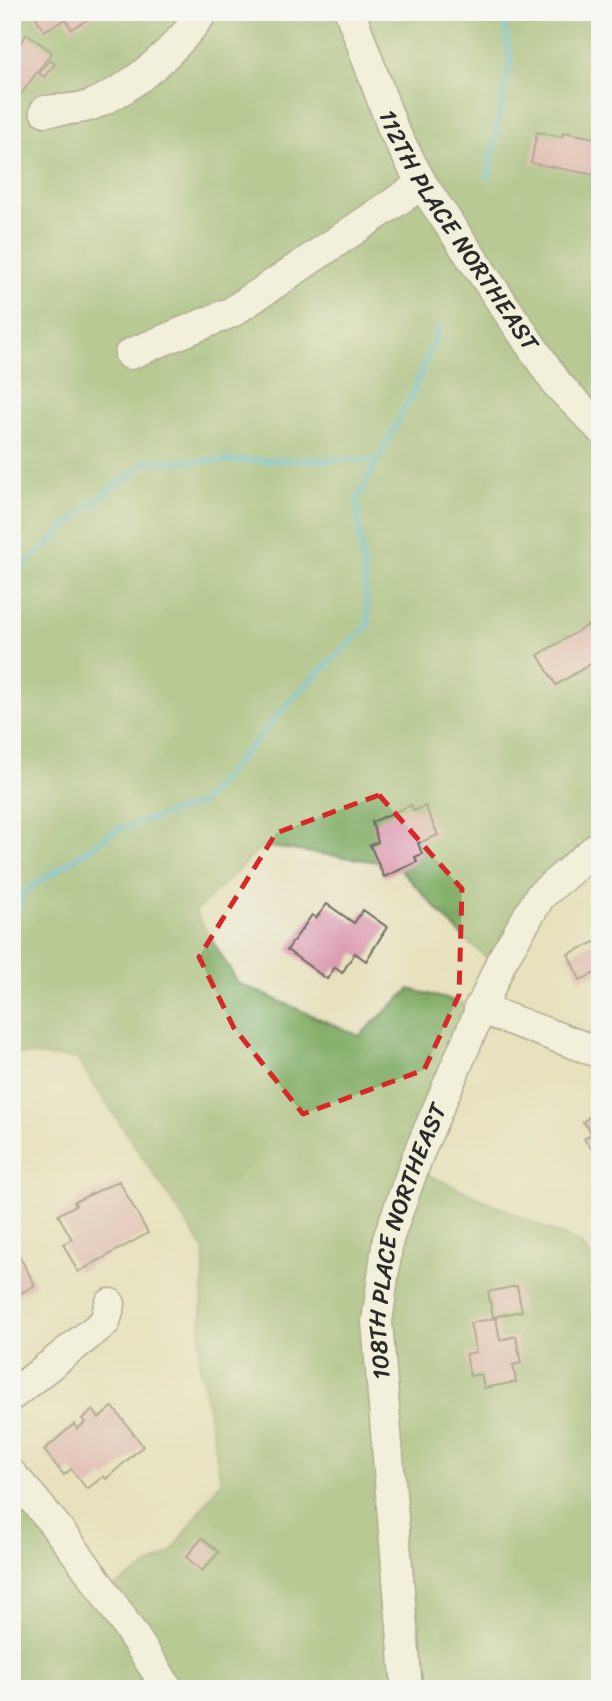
<svg xmlns="http://www.w3.org/2000/svg" width="612" height="1701" font-family="Sriracha,sans-serif">
<rect width="100%" height="100%" fill="#f6f6f2"/>
<filter id="ink" filterUnits="userSpaceOnUse"><feTurbulence type="fractalNoise" baseFrequency=".0143" numOctaves="2"/><feDisplacementMap in="SourceGraphic" scale="14" xChannelSelector="R" yChannelSelector="G"/><feConvolveMatrix kernelMatrix="1 2 1 2 8 2 1 2 1" color-interpolation-filters="sRGB"/></filter>
<filter id="wash" filterUnits="userSpaceOnUse"><feTurbulence type="fractalNoise" baseFrequency=".00686" numOctaves="4" result="noise"/><feDisplacementMap in="SourceGraphic" scale="28" xChannelSelector="R" yChannelSelector="G"/><feGaussianBlur stdDeviation="1.57" result="paint"/><feColorMatrix in="noise" values="0 0 0 0 0 0 0 0 0 0 0 0 0 0 0 0 0 1.4 0 .05"/><feComposite in="paint" operator="in"/></filter>
<g filter="url(#wash)">
<rect width="100%" height="100%" fill="#e7e1be"/>
<polygon fill="#7eaa62" stroke="#546a46" stroke-width="2" points="12,12 600,12 600,876 559,867 505,973 465,939 395,864 262,846 195,912 238,983 359,1036 410,989 479,1008 422,1172 581,1244 600,1269 600,1689 12,1689 12,1490 96,1597 171,1553 221,1481 199,1360 205,1251 77,1059 12,1053"/>
<g fill="none" stroke-linecap="round" stroke-linejoin="round">
<g stroke="#41adbf" stroke-width="7">
<polyline points="488,177 510,61 503,12"/>
<polyline points="12,577 83,511 147,461 378,460"/>
<polyline points="12,927 23,893 119,829 200,804 294,697 369,624 357,500 415,389 439,327"/>
</g>
</g>
<g id="blocks">
<g fill="#dc9bb0">
<polygon points="33,12 92,12 94,16 71,29 66,19 44,31"/>
<polygon points="27,34 52,52 20,95 12,88 12,54"/>
<polygon points="50,60 55,64 44,77 39,73"/>
<polygon points="537,132 562,137 563,132 600,139 595,175 531,163"/>
<polygon points="588,625 600,645 600,658 556,685 538,655"/>
<polygon points="411,805 414,811 425,806 438,835 418,843 422,854 415,857 417,862 384,877 370,845 378,842 372,822"/>
<polygon points="327,904 354,923 363,910 387,927 366,961 355,953 342,973 335,967 327,979 287,950 312,915 316,918"/>
<polygon points="600,940 600,971 580,980 568,954"/>
<polygon points="600,1108 600,1159 584,1139 592,1133 583,1122"/>
<polygon points="119,1181 148,1233 78,1272 63,1244 72,1239 58,1215 76,1205 74,1202"/>
<polygon points="15,1248 35,1285 12,1298 12,1250"/>
<polygon points="517,1286 522,1311 493,1317 488,1292"/>
<polygon points="496,1318 500,1340 516,1336 521,1363 513,1365 516,1382 484,1388 481,1374 470,1376 466,1354 476,1352 470,1323"/>
<polygon points="113,1407 143,1446 106,1479 104,1476 87,1489 71,1469 64,1475 44,1450 74,1424 77,1429 85,1423 82,1419 93,1410 99,1418"/>
<polygon points="202,1538 219,1552 202,1571 186,1557"/>
</g>
</g>
</g>
<g filter="url(#ink)">
<use href="#blocks" fill-opacity="0" stroke="#6d6b5e" stroke-width="2"/>
<g fill="none" stroke-linecap="round" stroke-linejoin="round">
<g stroke="#6d6b5e" stroke-width="33">
<g id="minor">
<path id="s1" d="M350 12 393 129 422 184 557 384 600 428"/>
<path d="M45 111C61 109 81 110 94 104 137 86 176 49 203 12"/>
<polyline points="130,354 232,312 422,184"/>
<polyline points="479,1008 600,1053"/>
<polyline points="12,1395 105,1322 110,1304"/>
<path d="M12 1475C72 1540 120 1614 168 1689"/>
<path id="s2" d="M407 1689 377 1322 388 1239 418 1155 501 962 540 896 600 845"/>
</g>
</g>
<use href="#minor" stroke="#fff" stroke-width="30"/>
</g>
</g>
<path d="M0 0H612V1701H0ZM379 795 462 889 459 995 424 1070 303 1114 234 1028 199 957 276 833Z" fill="#e7e1be" fill-opacity=".55" fill-rule="evenodd"/>
<path fill="none" stroke="#d62828" stroke-width="5" stroke-dasharray="14 9" stroke-linejoin="round" d="M379 795 462 889 459 995 424 1070 303 1114 234 1028 199 957 276 833Z"/>
<g text-anchor="middle" stroke-width="5" stroke-linejoin="round" paint-order="stroke">
<g font-size="24" fill="#2b2b2b" stroke="#f6f6f2">
<text dy="8" stroke="none"><textPath href="#s1" startOffset="245">112TH PLACE NORTHEAST</textPath></text>
<text dy="8" stroke="none"><textPath href="#s2" startOffset="453">108TH PLACE NORTHEAST</textPath></text>
</g>
</g>
<rect width="612" height="1701" fill="none" stroke="#f6f6f2" stroke-width="42"/>
</svg>
